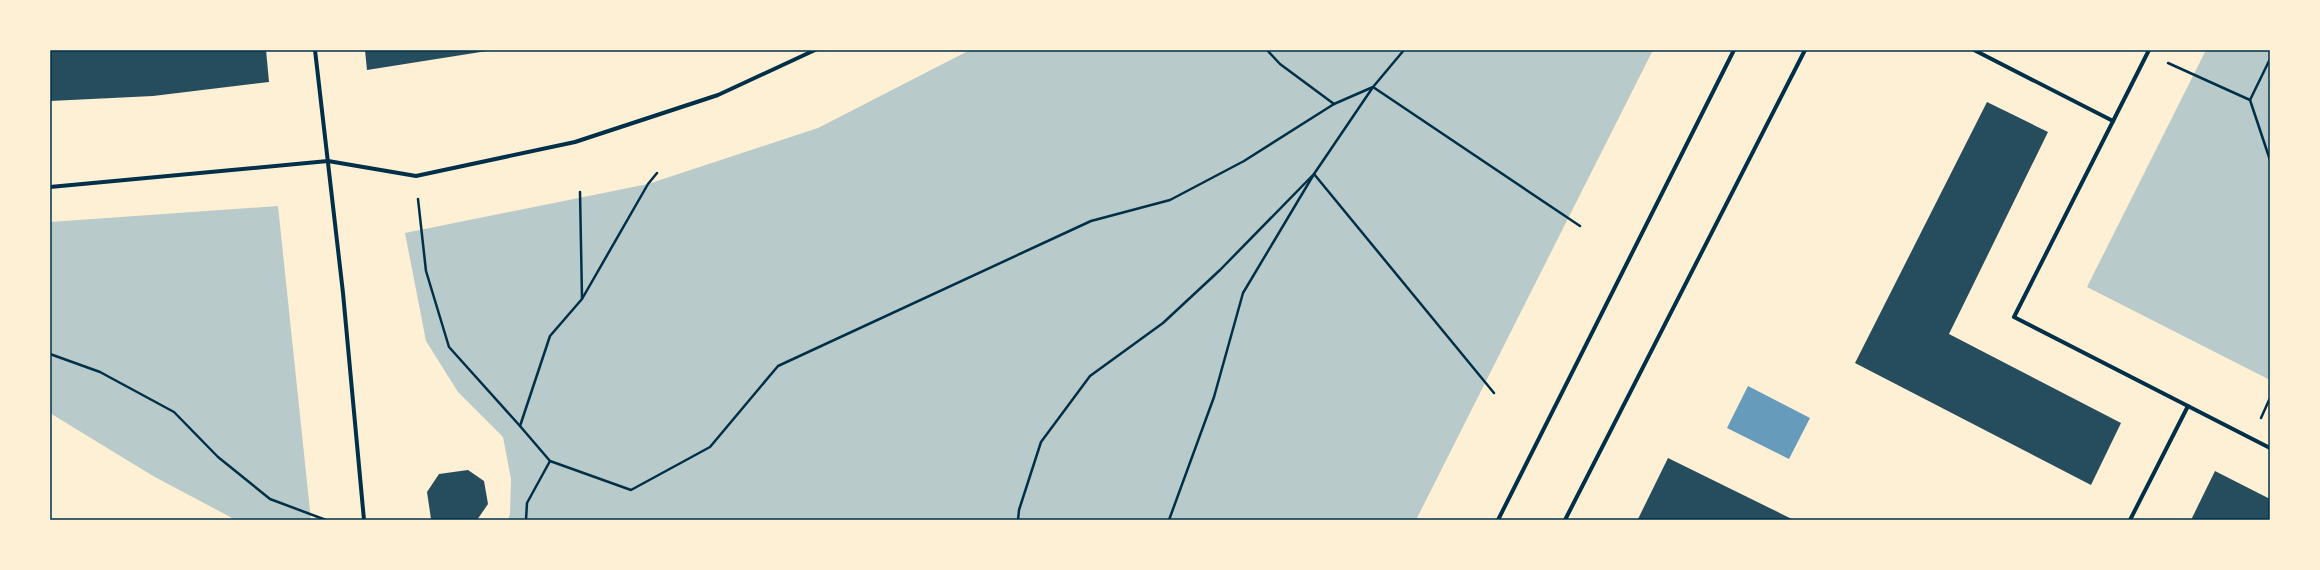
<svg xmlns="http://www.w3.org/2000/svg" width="2320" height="570" font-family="Overpass,sans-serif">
<rect width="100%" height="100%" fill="#fdf0d5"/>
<g fill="#b9caca">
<polygon points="970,50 1653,50 1416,520 508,520 510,514 511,479 503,437 458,392 426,341 405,233 648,184 818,128"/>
<polygon points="2206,50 2270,50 2270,380 2087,287"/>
<polygon points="278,206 311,520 236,520 153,476 50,413 50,222"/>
</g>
<polygon fill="#669bbc" points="1748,386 1810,418 1789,459 1727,428"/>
<g fill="#264d5e">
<polygon points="50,50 266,50 269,82 153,96 50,101"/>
<polygon points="365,50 487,50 487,51 367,70"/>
<polygon points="1987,102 2048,132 1949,334 2121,423 2091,485 1855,363"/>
<polygon points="1668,458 1794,520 1639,520 1638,519"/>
<polygon points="468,470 484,481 488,504 477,520 431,519 427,492 439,474"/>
<polygon points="2215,471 2270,499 2270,520 2191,520"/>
</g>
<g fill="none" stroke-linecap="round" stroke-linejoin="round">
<g stroke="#003049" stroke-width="2.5">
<polyline points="1267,50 1280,64 1334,104"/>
<polyline points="2168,63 2250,100 2270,160"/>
<polyline points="2250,100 2270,59"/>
<polyline points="657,173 648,184 582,299 550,336 520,426 550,461 631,490 710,447 778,366 1091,221 1170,200 1244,161 1334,104 1373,87 1404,50"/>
<polyline points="580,192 582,298"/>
<polyline points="418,199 426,271 449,347 520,426"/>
<polyline points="50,354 100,372 174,412 218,457 270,499 326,520"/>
<polyline points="2261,418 2270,398"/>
<polyline points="526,520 527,503 550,461"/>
<polyline points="1018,520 1019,510 1041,442 1090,376 1163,323 1220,270 1314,174 1373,87 1580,226"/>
<polyline points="1169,520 1214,397 1243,293 1314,174 1494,393"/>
</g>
<g stroke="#003049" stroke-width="4">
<polyline points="315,50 343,293 364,520"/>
<polyline points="1974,50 2113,121"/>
<polyline points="2149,50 2014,317 2270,448"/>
<polyline points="50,187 328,161 416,176 575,142 718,95 815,50"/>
<polyline points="1498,520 1734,50"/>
<polyline points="1565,520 1805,50"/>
<polyline points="2130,520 2188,406"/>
</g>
</g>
<rect width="2320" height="570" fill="none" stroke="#fdf0d5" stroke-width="102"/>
<rect x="51" y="51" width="2218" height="468" fill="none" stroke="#003049" stroke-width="1.5"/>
</svg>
